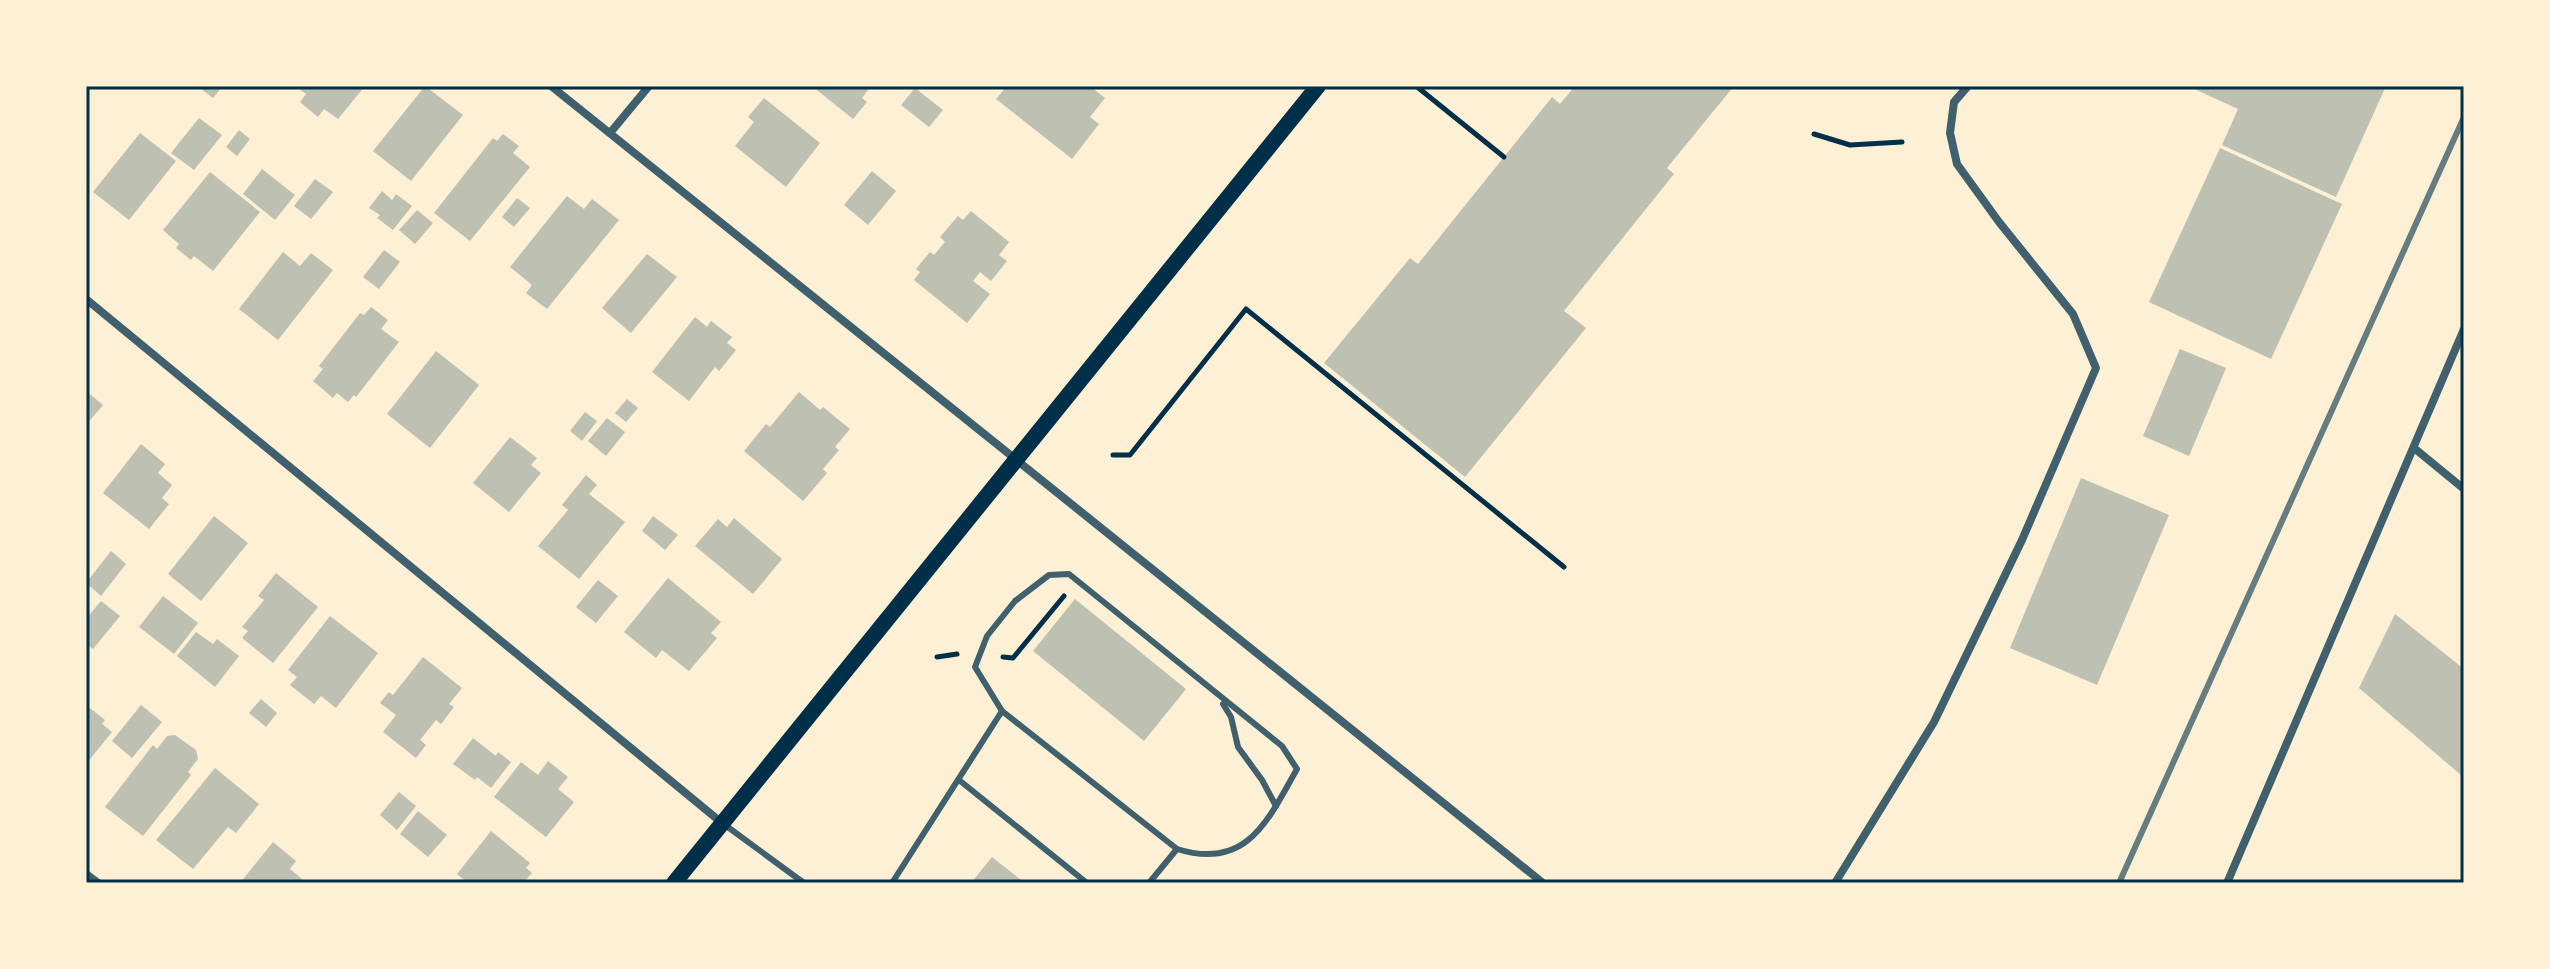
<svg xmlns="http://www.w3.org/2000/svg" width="2550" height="969" font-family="'Alegreya Sans',sans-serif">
<rect width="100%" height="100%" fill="#fdf0d5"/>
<g fill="#bec0b2">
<polygon points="197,86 223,86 213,98"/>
<polygon points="295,86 365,86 338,119 324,109 318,117 300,102 306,94"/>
<polygon points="425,86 463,115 411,181 373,151"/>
<polygon points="812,86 871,86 862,98 867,102 853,119"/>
<polygon points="1007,86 1090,86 1105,98 1090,117 1099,124 1072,159 996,99"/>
<polygon points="1575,86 1734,86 1667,168 1674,174 1564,311 1586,328 1465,477 1324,363 1410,258 1418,264 1552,97 1560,104"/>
<polygon points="2188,86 2386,86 2336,197 2222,145 2238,109"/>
<polygon points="915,88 943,110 929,127 901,105"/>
<polygon points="764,98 820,143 786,187 735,146 754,122 748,117"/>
<polygon points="199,118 222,135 194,170 171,153"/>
<polygon points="239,130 250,139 237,156 226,147"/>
<polygon points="140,133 176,161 129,220 93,192"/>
<polygon points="503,134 519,146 513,153 530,167 470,241 434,213 493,138 497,141"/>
<polygon points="2220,148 2342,204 2271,359 2149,302"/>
<polygon points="262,169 295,195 275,220 243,194"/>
<polygon points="872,171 896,191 868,225 844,205"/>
<polygon points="210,172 260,212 213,271 194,256 191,260 176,248 179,244 163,230"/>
<polygon points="315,179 333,192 311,219 294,206"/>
<polygon points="382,191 392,200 396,194 412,206 393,230 377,218 380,215 369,208"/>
<polygon points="567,196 584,209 592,199 619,220 547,309 526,293 532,285 510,267"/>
<polygon points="517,198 530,208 514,227 502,217"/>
<polygon points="417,210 433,223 415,244 399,230"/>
<polygon points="971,211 1009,242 999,255 1007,261 991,281 980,272 973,281 990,294 967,323 914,280 920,272 916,269 930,252 934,255 945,242 940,237 958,216 963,220"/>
<polygon points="384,250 400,262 379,289 363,277"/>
<polygon points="283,252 300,266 311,253 333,270 278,340 239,309"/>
<polygon points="647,254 677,277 631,333 602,308"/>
<polygon points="371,307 388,320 381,329 399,342 356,397 354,395 348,402 337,393 333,398 313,381 323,369 319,366 360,313 364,315"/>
<polygon points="695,317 707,327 711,321 732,337 727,343 736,350 719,371 715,367 689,401 652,372"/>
<polygon points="2180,349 2226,368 2189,456 2143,436"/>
<polygon points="436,351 479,385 430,448 387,414"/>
<polygon points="86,391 103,405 86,425"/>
<polygon points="799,392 820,410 823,407 850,429 835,447 839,450 823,469 827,473 803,501 744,451 766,424 770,427"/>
<polygon points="627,399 638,408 626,422 615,413"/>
<polygon points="585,412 597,421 582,441 570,431"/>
<polygon points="607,418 625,432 606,456 588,441"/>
<polygon points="510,437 537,458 531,465 541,473 509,512 473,483"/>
<polygon points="141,444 165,464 158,473 172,485 162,498 169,504 149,529 103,493"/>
<polygon points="586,475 597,485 589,494 625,522 579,579 538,546 568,510 562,505"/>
<polygon points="2081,478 2169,515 2097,685 2010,648"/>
<polygon points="214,516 248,543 201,601 168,574"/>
<polygon points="653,516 678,535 665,550 642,531"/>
<polygon points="734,518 782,559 753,594 695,546 718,519 727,527"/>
<polygon points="111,551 126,564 101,596 86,583"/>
<polygon points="276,573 318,607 273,663 242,638 248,631 242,627 264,600 258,596"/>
<polygon points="668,578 721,622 711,633 717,638 689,671 662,650 656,658 624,632"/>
<polygon points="598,580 618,596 596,623 576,607"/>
<polygon points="163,596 198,623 174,654 139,627"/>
<polygon points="1075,599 1186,689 1144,741 1033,651"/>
<polygon points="101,601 120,616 93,649 86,644 86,619"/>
<polygon points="2395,614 2464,669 2464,771 2461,775 2359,688"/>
<polygon points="330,616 378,653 336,708 321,696 314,704 290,685 297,677 288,670"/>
<polygon points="196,632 213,644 217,639 239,656 215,687 177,656"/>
<polygon points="423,657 462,688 449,704 454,707 441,724 436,720 420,740 426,745 416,758 383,732 396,715 380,703 389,692 393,695"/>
<polygon points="261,699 277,713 266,727 249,713"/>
<polygon points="86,705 105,720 102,724 112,732 86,764"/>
<polygon points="141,705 162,722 132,758 112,741"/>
<polygon points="175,735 196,750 198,759 188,772 191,775 143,836 105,807 153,745 157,749 167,736"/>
<polygon points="473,738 496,756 498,752 511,762 491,788 477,777 475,780 453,764"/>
<polygon points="548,761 568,777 558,789 574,802 546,837 494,797 521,762 538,775"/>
<polygon points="215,768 259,804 236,833 228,827 193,869 156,840"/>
<polygon points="399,792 416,806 397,830 380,815"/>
<polygon points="418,811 447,835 428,857 400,834"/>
<polygon points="491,831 530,863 526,868 532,873 523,883 468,883 457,874"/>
<polygon points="273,842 296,861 290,869 302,879 299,883 240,883"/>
<polygon points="992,857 1025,883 971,883"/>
</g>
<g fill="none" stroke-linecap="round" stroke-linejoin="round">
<g stroke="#003049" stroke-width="5">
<polyline points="1416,86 1504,157"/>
<polyline points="1814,134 1850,145 1902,142"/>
<polyline points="1113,455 1130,455 1246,309 1564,567"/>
<polyline points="937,657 957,654"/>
<polyline points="1003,657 1013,658 1064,596"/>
</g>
<g stroke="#3f606c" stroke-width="6">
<polyline points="1223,704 1231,717 1238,747 1262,780 1276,806"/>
<path d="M1002 711 975 667 987 636 1015 601 1049 575 1069 574 1282 746 1297 769C1268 820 1247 871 1177 849"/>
<polyline points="959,780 1087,883"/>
<polyline points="725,825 804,883"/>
<polyline points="892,883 1002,711 1177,849 1149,883"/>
</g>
<g stroke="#3f606c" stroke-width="8">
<polyline points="551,86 1543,883"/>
<polyline points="610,133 649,86"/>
<polyline points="86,299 722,823"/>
<polyline points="2414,448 2464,489"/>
<polyline points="86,874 98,883"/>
<polyline points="1835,883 1934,722 2022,540 2096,368 2073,314 1999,222 1957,164 1950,133 1954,102 1968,86"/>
<polyline points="2227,883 2464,329"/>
</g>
<polyline stroke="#003049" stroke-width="16" points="674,883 1318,86"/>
<polyline stroke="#657d81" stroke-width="6" points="2119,883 2464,117"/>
</g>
<rect width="2550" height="969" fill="none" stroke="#fdf0d5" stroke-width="176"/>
<rect x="88" y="88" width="2374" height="793" fill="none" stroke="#003049" stroke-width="3"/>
</svg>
